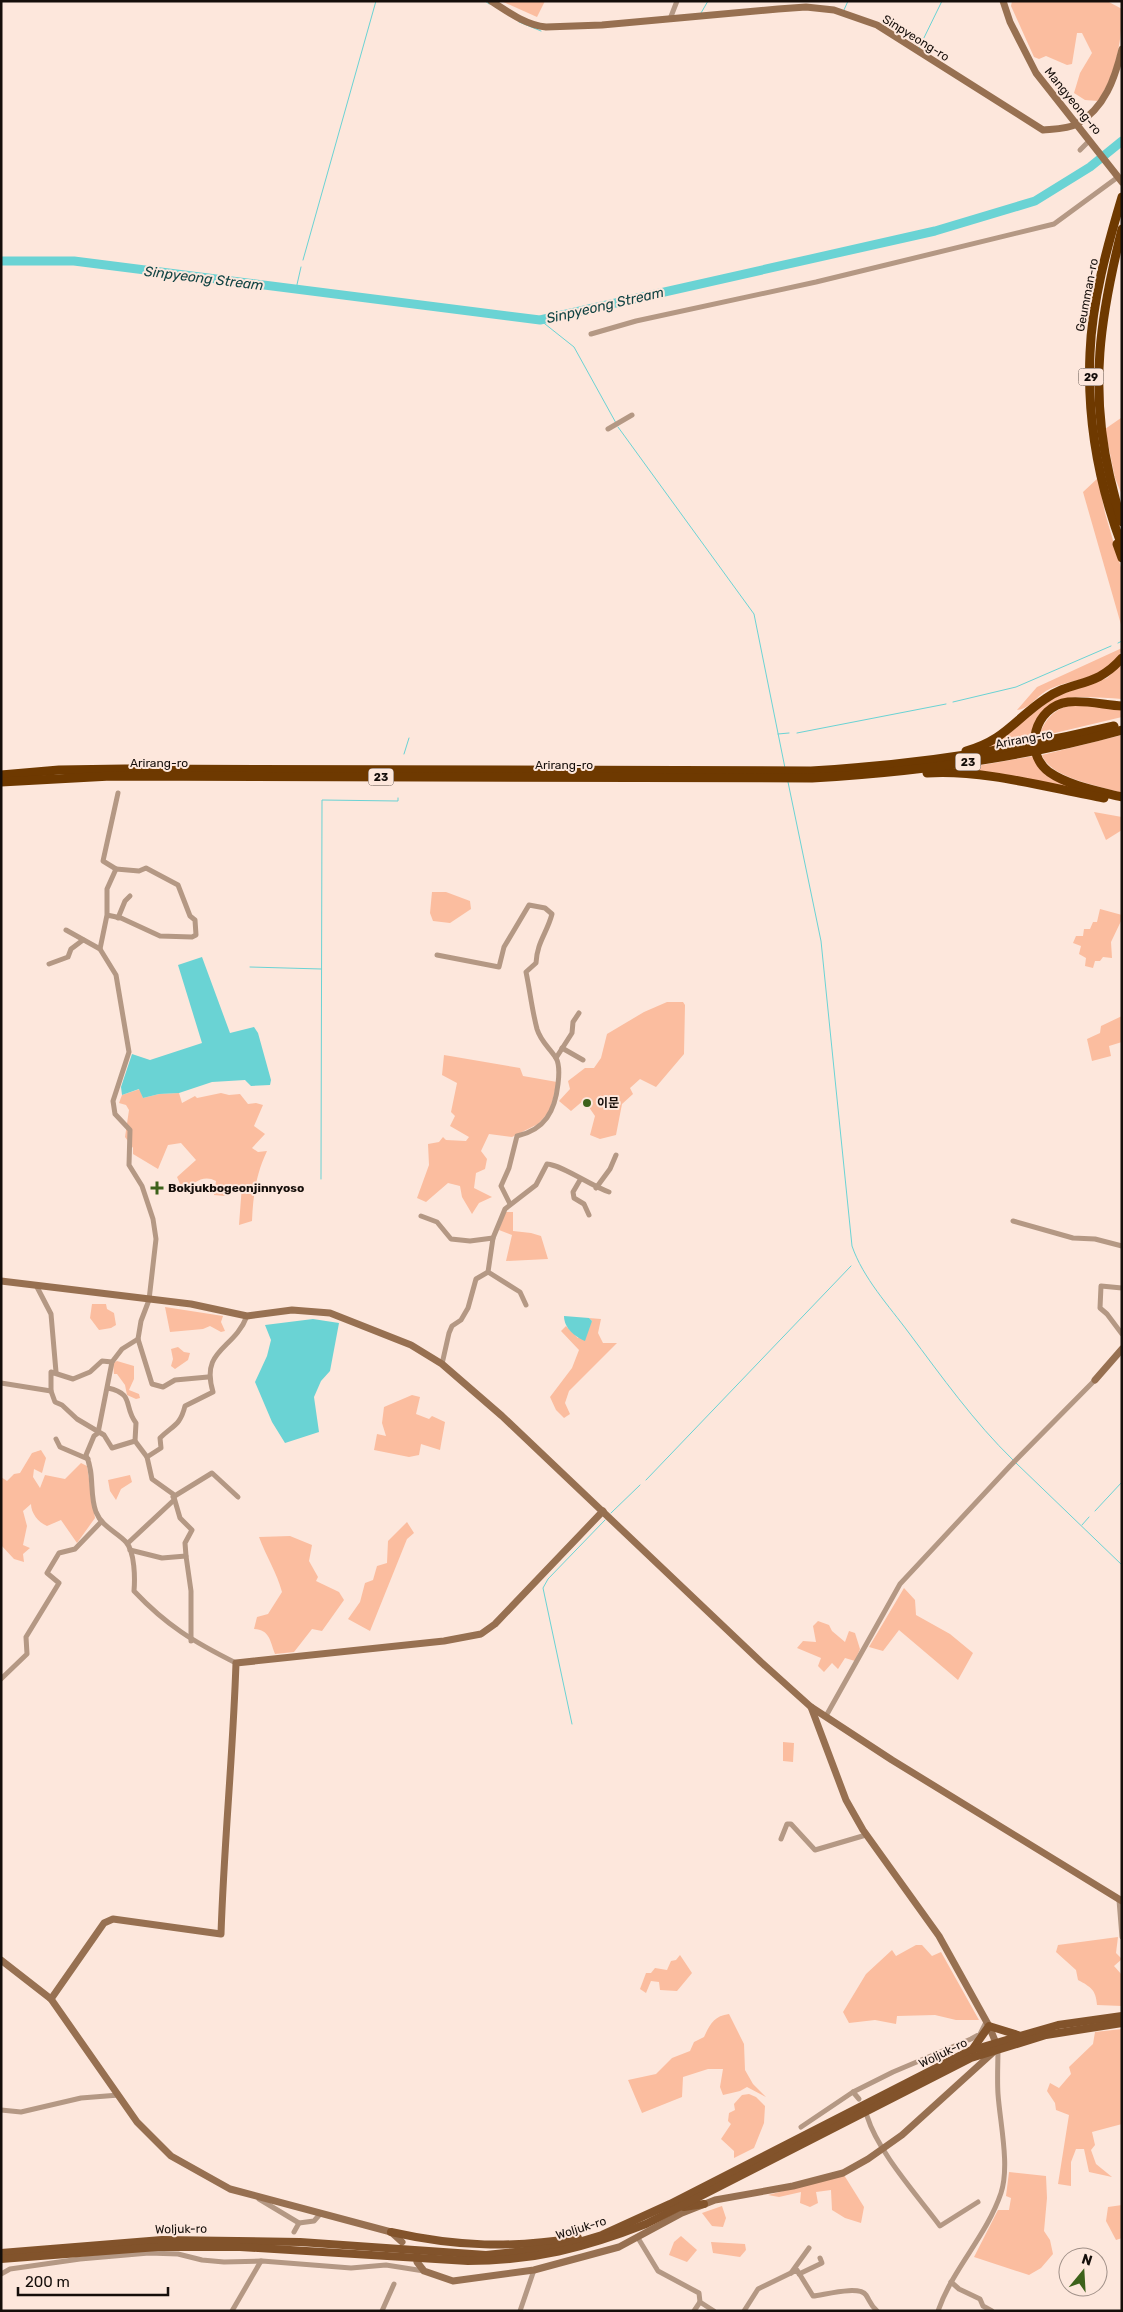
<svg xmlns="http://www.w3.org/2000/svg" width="1123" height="2312" font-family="Rubik,'Noto Sans KR',sans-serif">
<rect width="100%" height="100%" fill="#fde7dc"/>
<g fill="#fbbd9f">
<polygon points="501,1 545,1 537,17"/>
<path d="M1012 1H1107L1122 9C1122 41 1116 74 1098 101L1085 100 1074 93 1080 73 1092 53 1082 33H1077L1072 64 1067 65 1046 56 1039 59 1034 57 1011 6Z"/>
<polygon points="1121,418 1122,495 1115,478 1105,429"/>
<polygon points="1098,478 1105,513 1122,571 1122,628 1083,492"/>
<path d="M1122 648C1121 654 1118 657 1114 661 1093 683 1069 678 1046 691 1036 697 1029 709 1017 710L1037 687Z"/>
<path d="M1122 663V699C1082 697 1041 688 1030 738L989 747 1010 733 1024 720 1056 696 1107 678Z"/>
<path d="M1069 705 1122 708V717L1038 737C1045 720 1052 711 1069 705Z"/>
<path d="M1122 735V793C1100 786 1050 778 1042 755Z"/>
<polygon points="1034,756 1046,773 1082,789 959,769"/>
<polygon points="1094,812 1122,817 1122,830 1106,840"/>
<polygon points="432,892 446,892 470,901 471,909 450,923 433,921 430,913"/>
<polygon points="1100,909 1122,915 1122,919 1111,942 1112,958 1103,957 1100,961 1095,961 1093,968 1085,966 1086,958 1079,954 1081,946 1073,943 1076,936 1083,936 1084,929 1090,929 1093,922 1097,922"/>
<polygon points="667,1002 683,1002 685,1005 684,1054 656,1087 640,1079 630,1088 633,1094 622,1104 616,1135 600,1139 590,1135 595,1116 584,1100 571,1111 559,1101 570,1089 568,1081 585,1068 594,1068 601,1058 607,1034 644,1012"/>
<polygon points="1122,1016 1122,1042 1109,1046 1111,1056 1092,1061 1087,1039 1100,1033 1101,1026"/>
<polygon points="444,1055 520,1068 523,1076 557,1082 550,1111 538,1124 512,1137 489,1134 481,1151 487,1159 485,1169 476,1173 474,1188 492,1197 479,1203 472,1214 462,1197 460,1186 448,1183 426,1202 417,1198 429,1165 428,1144 439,1142 443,1137 446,1140 466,1141 469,1137 450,1126 455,1116 451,1112 457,1083 442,1075"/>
<path d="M140 1089 143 1098 159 1094 179 1093 182 1103 195 1096 197 1098 221 1093 229 1095 240 1094 248 1104 256 1103 263 1105 254 1126 265 1134 252 1148 258 1152 267 1151C256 1174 253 1196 252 1221L239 1225 242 1185H227L225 1196 214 1195 216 1181C203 1174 194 1183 183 1191L177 1177 196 1160 181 1143 168 1145 158 1169 133 1154V1148L125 1137 129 1110 126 1105 119 1103 122 1095Z"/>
<polygon points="505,1212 513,1212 513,1231 531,1233 541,1236 548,1259 506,1261 512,1235 499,1230"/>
<polygon points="92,1304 106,1304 107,1309 114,1313 116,1325 111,1328 99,1330 90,1318"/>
<polygon points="165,1307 223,1316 221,1322 225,1331 221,1332 210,1326 203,1329 170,1332"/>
<polygon points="589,1318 601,1319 598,1333 603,1343 617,1343 569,1391 565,1403 570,1414 564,1418 556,1410 550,1397 572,1368 579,1350 561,1331 566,1326 578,1338 592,1321"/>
<polygon points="178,1347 184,1352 190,1353 188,1360 175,1369 171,1366 173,1359 171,1349"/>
<polygon points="117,1361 134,1366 134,1379 129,1390 139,1394 140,1398 136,1399 127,1395 125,1385 117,1374 114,1374 113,1363"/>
<polygon points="412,1395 420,1397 416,1414 429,1419 432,1416 445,1422 440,1450 421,1444 419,1455 409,1457 374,1450 377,1434 386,1436 382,1423 384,1407"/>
<path d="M41 1450 46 1458 42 1473 34 1469 33 1477 40 1488 45 1475 65 1479 81 1463 87 1466 95 1518 77 1543 61 1520 47 1526C38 1522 31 1513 31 1504L23 1511 27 1526 23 1545 30 1548 23 1554 24 1562 14 1559 1 1545V1477L7 1481 14 1474 20 1473 32 1453Z"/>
<polygon points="130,1475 132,1482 121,1489 116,1500 110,1491 108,1480"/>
<polygon points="407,1522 414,1533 407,1539 370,1631 348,1619 360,1602 365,1583 373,1580 377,1566 387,1563 388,1541"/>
<path d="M290 1536 312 1545 309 1561 318 1577 316 1581 339 1592 344 1600 322 1631 312 1629 294 1652 275 1654C270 1641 270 1630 254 1629L257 1617 268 1614 282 1592C277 1573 266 1556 259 1537Z"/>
<polygon points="904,1588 915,1600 916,1615 950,1634 973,1653 958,1680 899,1630 883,1651 869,1647"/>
<polygon points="818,1621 829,1625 832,1631 845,1642 849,1631 855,1633 860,1649 855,1661 845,1658 838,1669 832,1663 824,1672 818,1666 821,1658 797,1648 803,1641 816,1642 813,1626"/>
<polygon points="783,1742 794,1743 793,1762 783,1761"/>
<path d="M1118 1937 1116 1953 1122 1959 1114 1966 1122 1975V2006L1097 2005C1096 1990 1091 1987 1078 1980L1076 1970 1056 1952 1058 1945Z"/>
<polygon points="916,1945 922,1945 932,1956 941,1952 979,2020 956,2020 935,2015 897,2016 896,2024 875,2020 849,2023 843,2012 866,1974 892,1950 896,1956"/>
<polygon points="680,1955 692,1973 677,1991 660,1990 659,1982 651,1981 646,1993 640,1989 646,1973 651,1973 655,1968 667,1970 671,1961 676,1960"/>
<path d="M729 2014 744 2044 745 2070 753 2084 766 2097 747 2087 740 2091 723 2095 720 2087 723 2069H708L683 2077 682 2097 642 2113 628 2080 656 2074 672 2058 690 2051 694 2042 704 2037C710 2024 714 2016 729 2014Z"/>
<polygon points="1122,2029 1122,2124 1092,2132 1095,2145 1091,2150 1096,2164 1112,2177 1089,2172 1084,2149 1076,2149 1071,2162 1071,2186 1058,2184 1069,2115 1056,2110 1055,2103 1047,2091 1050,2083 1059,2088 1071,2074 1069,2067 1093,2044 1095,2032"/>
<polygon points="749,2094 756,2097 765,2106 764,2123 754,2148 734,2158 734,2151 721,2139 731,2124 728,2121 729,2113 735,2110 734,2104 742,2095"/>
<polygon points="1009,2172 1046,2176 1047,2198 1044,2231 1050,2240 1053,2254 1041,2268 1029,2275 974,2257 998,2210 1009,2210 1011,2198 1006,2196"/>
<polygon points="844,2175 864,2207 861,2223 845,2218 832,2210 831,2190 816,2192 818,2203 810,2207 800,2203 801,2192 779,2197 768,2195"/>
<polygon points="1122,2205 1122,2238 1116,2240 1106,2221 1108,2207"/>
<polygon points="722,2206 726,2218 723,2227 712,2226 702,2213"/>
<polygon points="681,2236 697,2250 687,2262 669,2255 674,2242"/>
<polygon points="711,2242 745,2244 746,2250 740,2257 713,2253"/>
</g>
<g fill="#6ad3d4">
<polygon points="202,957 230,1033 254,1027 258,1033 271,1080 270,1085 251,1086 245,1080 212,1082 179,1093 159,1094 143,1098 139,1089 122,1095 121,1087 132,1054 150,1060 202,1043 178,965"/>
<path d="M564 1316 589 1318 592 1321 585 1341C575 1337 564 1328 564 1316Z"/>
<polygon points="313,1319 339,1323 330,1371 321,1381 314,1397 319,1432 285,1443 272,1422 255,1382 267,1356 271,1340 265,1325"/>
</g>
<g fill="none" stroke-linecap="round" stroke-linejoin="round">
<g stroke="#6ad3d4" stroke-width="1">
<polyline points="485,1 489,4"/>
<polyline points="844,10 848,1"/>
<polyline points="701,13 708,1"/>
<polyline points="519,22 541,31"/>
<polyline points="919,48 942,1"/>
<polyline points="303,260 376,1"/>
<polyline points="296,289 301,267"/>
<polyline points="540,320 574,347 616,423"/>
<polyline points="618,427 754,614 785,768"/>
<polyline points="1118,643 1122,641"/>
<polyline points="953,702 1016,687 1111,646"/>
<polyline points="797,733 946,704"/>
<polyline points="778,734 789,733"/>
<polyline points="404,754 409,738"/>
<path d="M788 782 821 941 852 1246C863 1278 889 1306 909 1333 942 1377 974 1422 1013 1460"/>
<polyline points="250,967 321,969"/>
<polyline points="321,1179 322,800 398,801 398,798"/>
<polyline points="1016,1463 1122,1565"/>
<polyline points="646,1480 851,1266"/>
<polyline points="1095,1511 1122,1482"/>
<polyline points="611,1513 640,1485"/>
<polyline points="1082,1525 1089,1517"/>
<polyline points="572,1724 543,1588 548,1579 605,1520"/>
</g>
<polyline stroke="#6ad3d4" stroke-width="9" points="1,261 74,261 540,320 935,231 1035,201 1090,167 1122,141"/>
<g stroke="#b49884" stroke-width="5">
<polyline points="670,19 677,1"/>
<polyline points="1080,150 1090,140"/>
<polyline points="591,334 636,321 816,282 1054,224 1118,177"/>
<polyline points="608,429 632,415"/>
<polyline points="116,869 103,861 118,793"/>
<path d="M107 915 121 918 160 936 192 937 196 935 195 920 190 916 178 885 146 868 139 871 116 869 107 889V915L100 949 116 975 129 1052 113 1101 115 1114 130 1130 129 1165 142 1186 153 1219 156 1239 149 1300 141 1321 138 1339 122 1349 112 1362 98 1433 94 1436 86 1455C95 1474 89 1493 96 1512 102 1527 117 1532 126 1542 135 1552 135 1579 134 1591 167 1626 194 1642 236 1663"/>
<polyline points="118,918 125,901 130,896"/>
<polyline points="66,930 100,949"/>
<path d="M437 955 499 967 504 947 529 905 545 908 552 914C547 933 537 942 536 963L526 972C530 991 532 1010 537 1029 541 1042 549 1047 556 1058 560 1065 559 1076 558 1084 555 1111 545 1130 517 1136L509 1168 501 1186 510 1204"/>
<polyline points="49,964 68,957 71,949 83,940"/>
<polyline points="562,1048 583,1060"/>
<polyline points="556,1058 572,1033 573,1022 579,1013"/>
<polyline points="580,1180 573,1192 574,1198 584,1204 589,1215"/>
<polyline points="596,1188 610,1169 616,1155"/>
<polyline points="421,1216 437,1222 451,1239 470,1241 493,1238"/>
<polyline points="1013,1221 1073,1238 1095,1239 1122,1246"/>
<polyline points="488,1272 520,1292 526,1305"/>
<polyline points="37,1287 51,1314 56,1372"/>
<polyline points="1122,1288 1101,1286 1100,1308 1107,1314 1122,1334"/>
<polyline points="138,1339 152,1384 163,1387 175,1380 208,1377"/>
<polyline points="112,1362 102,1361 90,1372 73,1379 51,1372 51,1391 55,1402 62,1405 77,1419 104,1435 112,1448 135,1441"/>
<path d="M442 1364 449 1333 452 1326 461 1320 468 1308 476 1279 488 1272 493 1238 505 1209 536 1185 547 1164C562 1165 591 1186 609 1192"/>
<polyline points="1,1383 51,1391"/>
<path d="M108 1388C135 1394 123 1406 136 1423L135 1441 147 1457"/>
<polyline points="56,1439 60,1447 88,1459"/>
<polyline points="173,1497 212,1473 238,1497"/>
<polyline points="128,1543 174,1500"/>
<polyline points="130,1550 162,1558 186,1556 191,1591 191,1641"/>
<path d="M186 1556 185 1543 192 1530 180 1518 173 1494 152 1479 147 1457 161 1448 160 1438C173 1425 180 1426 185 1406L213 1392C200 1349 234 1350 247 1316"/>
<polyline points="1,1679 27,1654 26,1637 59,1583 47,1573 59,1553 75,1549 101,1522"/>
<polyline points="826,1716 900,1584 1010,1466 1095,1380"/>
<polyline points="781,1839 787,1824 791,1824 815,1850 866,1835"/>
<polyline points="1119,1900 1122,1937"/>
<polyline points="853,2092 859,2099"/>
<polyline points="1,2110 21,2112 81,2098 119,2095"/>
<path d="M867 2116C878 2152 917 2195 940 2226L978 2202"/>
<polyline points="801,2127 853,2092 893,2072 971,2039 980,2034 986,2022"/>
<polyline points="259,2199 299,2223 314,2221 321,2213"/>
<polyline points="294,2232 299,2223"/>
<polyline points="638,2238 658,2271 699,2293 700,2302 714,2311"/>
<polyline points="791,2273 809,2248"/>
<polyline points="1,2274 10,2269 80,2259 149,2253 178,2254 202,2260 224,2262 262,2261 351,2268 386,2265 424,2271"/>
<polyline points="799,2274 822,2263 820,2258"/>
<polyline points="951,2282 959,2289 980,2299 983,2306 992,2311"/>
<polyline points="232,2311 261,2261"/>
<polyline points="382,2311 394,2284"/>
<polyline points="520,2311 534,2270"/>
<polyline points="694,2311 700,2302"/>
<path d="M744 2311 758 2289 797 2270 813 2296C824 2295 859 2285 866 2295 870 2301 870 2305 877 2311"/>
<path d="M938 2311C953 2268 986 2237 1001 2193 1010 2166 1000 2123 998 2094 997 2079 998 2063 998 2048"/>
</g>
<g stroke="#977051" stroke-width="7">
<path d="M491 1C508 12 526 25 546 27L602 25 778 9 806 7 834 10 877 25 1043 130C1053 129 1068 129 1077 124 1105 108 1115 78 1122 49"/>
<polyline points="1003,1 1010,22 1036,73 1122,182"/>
<polyline points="1,1281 191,1304 247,1316 292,1310 330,1313 411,1345 442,1364 502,1416 761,1662 811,1707 892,1760 1122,1901"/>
<polyline points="1095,1380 1122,1349"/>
<polyline points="1,1960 51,1999 137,2122 171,2156 230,2189 391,2232 402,2242"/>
<path d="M51 1999 104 1923 113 1919 221 1934C224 1843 233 1754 236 1663L444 1641 481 1634 495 1624 603 1511"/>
<polyline points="417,2262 424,2271 453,2281 534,2270 619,2247 682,2213 715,2200 793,2186 843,2173 868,2159 902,2135 998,2048 989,2026 939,1936 863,1830 846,1800 811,1707"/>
</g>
<g stroke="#82532b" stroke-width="8">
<polyline points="972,2050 989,2026 1018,2035"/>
<polyline points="684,2207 704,2204"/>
<path d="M391 2232C458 2247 511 2248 578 2238"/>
<polyline points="1,2253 162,2240 300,2242 486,2255 562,2247 602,2235 670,2204 969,2051 1058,2025 1122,2016"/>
<path d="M1 2259 158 2247H240L468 2261C533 2261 585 2248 646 2224L971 2058 1046 2035 1122 2023"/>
</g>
<g stroke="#6e3900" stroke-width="9">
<path d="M1122 197C1107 247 1092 301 1090 353 1087 418 1099 485 1122 546"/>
<path d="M1122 229C1100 317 1089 388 1110 478 1114 493 1117 508 1122 522"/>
<polyline points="1121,544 1117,544 1122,558"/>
<path d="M1122 706C1105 705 1085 700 1068 702 1035 706 1022 752 1049 772 1069 786 1098 791 1122 797"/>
<path d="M966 751C1005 740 1014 720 1045 699 1073 679 1095 689 1122 658"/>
<path d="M927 773C982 769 1049 788 1104 798"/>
<path d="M1 775 59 770 125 769 811 771C914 765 1014 750 1114 726"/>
<path d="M1 782 111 776 812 778C917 772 1021 758 1122 730"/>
</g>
</g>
<g fill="#3d621b" stroke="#fde7dc" stroke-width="2">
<circle cx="587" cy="1103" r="5"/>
<path d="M154.5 1180.5h5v5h5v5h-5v5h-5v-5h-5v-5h5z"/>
</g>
<g text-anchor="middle" stroke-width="4" stroke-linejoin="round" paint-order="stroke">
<g fill="#fde7dc" stroke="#5b4f49" stroke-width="1">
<rect x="1078.5" y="368.5" width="25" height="17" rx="4"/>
<rect x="955.5" y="753.5" width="25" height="17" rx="4"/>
<rect x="368.5" y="768.5" width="25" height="17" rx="4"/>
</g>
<g font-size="11" font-weight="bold" fill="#150e0a">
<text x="1091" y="381">29</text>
<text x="968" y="766">23</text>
<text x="381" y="781">23</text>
</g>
<g font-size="12" fill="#150e0a" stroke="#fde7dc">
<text transform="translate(916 38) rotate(32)" y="4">Sinpyeong-ro</text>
<text transform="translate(1073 101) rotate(51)" y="4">Mangyeong-ro</text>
<text transform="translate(1087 295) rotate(-79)" y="4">Geumman-ro</text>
<text transform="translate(1024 739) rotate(-11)" y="4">Arirang-ro</text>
<text x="159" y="767">Arirang-ro</text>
<text x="564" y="769">Arirang-ro</text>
<text transform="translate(943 2053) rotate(-26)" y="4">Woljuk-ro</text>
<text transform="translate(581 2228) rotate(-17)" y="4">Woljuk-ro</text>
<text transform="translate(181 2229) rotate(-1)" y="4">Woljuk-ro</text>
</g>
<g font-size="12" font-weight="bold" fill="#150e0a" stroke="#fde7dc" text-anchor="start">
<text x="597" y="1107">이문</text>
<text x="168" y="1192">Bokjukbogeonjinnyoso</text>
</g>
<g font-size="14" font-style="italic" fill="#114343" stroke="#fde7dc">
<text transform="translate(204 278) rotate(7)" y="5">Sinpyeong Stream</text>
<text transform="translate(605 305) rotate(-13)" y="5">Sinpyeong Stream</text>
</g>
</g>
<rect width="1123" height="2312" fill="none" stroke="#150e0a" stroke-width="5"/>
<g transform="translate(1083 2272) rotate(18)"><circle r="24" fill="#fde7dc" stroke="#a09088"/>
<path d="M0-4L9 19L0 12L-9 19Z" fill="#3d621b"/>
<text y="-8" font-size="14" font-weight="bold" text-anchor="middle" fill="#150e0a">N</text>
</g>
<path d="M18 2287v8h150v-8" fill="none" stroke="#150e0a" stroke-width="2.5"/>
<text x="25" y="2287" font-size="15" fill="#150e0a" stroke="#fde7dc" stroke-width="4" paint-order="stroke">200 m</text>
</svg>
